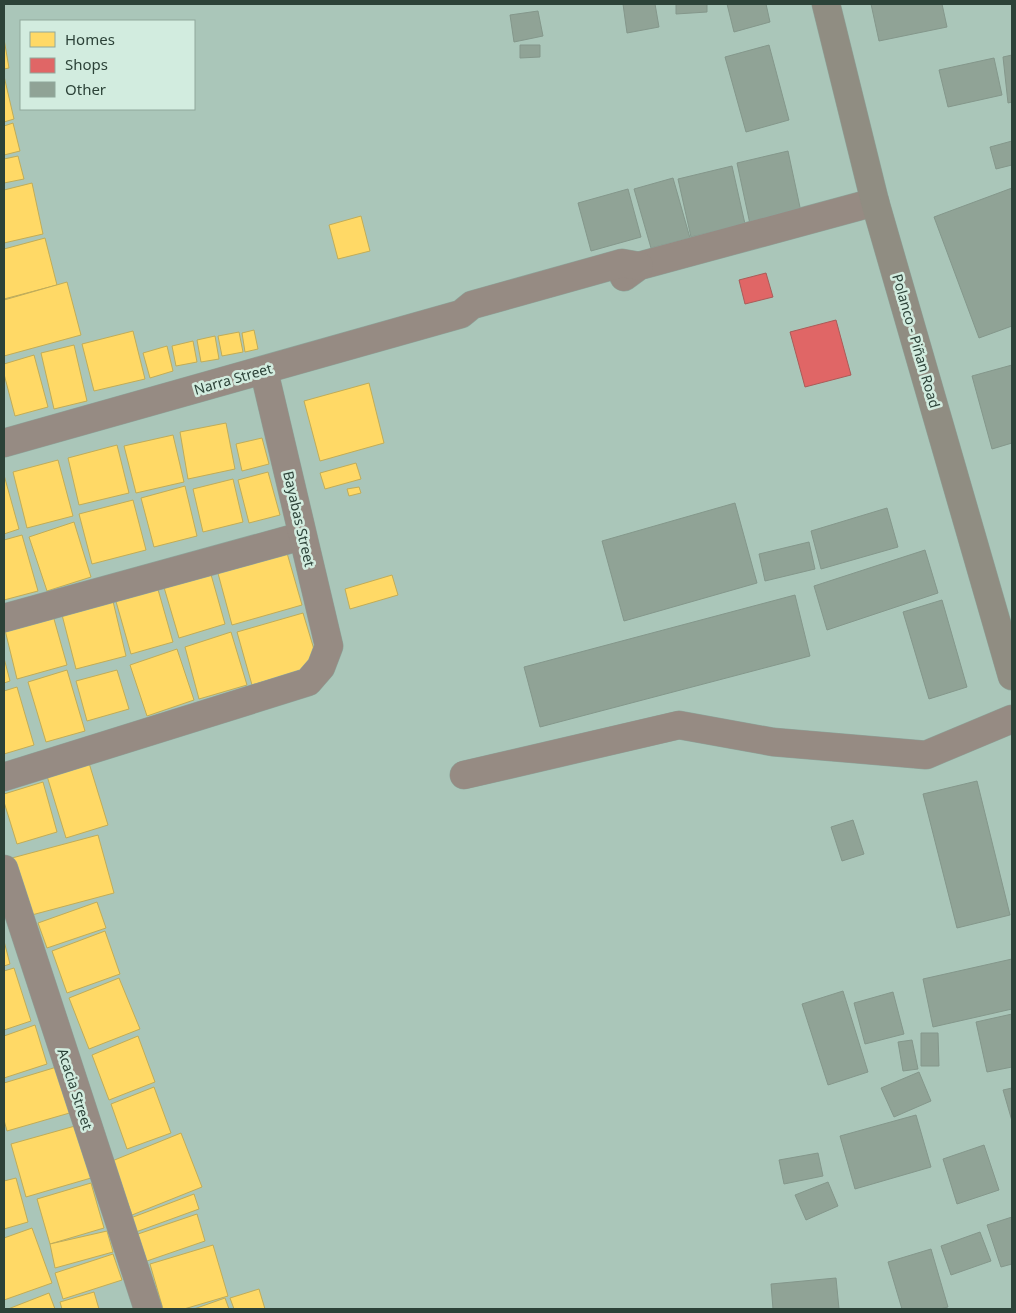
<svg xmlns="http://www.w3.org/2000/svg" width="1016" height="1313" font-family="'Noto Sans',sans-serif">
<rect width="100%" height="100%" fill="#aac6b9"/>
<g fill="#ffd966" stroke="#c0ac58">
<polygon points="4,39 9,68 4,69"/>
<polygon points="4,76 14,119 4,122"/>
<polygon points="13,123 20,151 4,155 4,126"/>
<polygon points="18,156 24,179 4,183 4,159"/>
<polygon points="32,183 43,234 4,243 4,190"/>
<polygon points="361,216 370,251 338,259 329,225"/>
<polygon points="45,238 57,285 4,299 4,249"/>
<polygon points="67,282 81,335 4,356 4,300"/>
<polygon points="254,330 258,349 245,352 242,333"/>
<polygon points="133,331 145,379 94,391 82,344"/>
<polygon points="239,332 243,352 222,356 218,336"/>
<polygon points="215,336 219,359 201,362 197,340"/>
<polygon points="193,341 197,362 176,366 172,346"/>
<polygon points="74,345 87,401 54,409 41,353"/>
<polygon points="167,346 173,371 150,378 143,353"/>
<polygon points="34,355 48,407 15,416 4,374 4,364"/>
<polygon points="369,383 384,443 320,461 304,401"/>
<polygon points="226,423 235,469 188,479 180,432"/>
<polygon points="173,435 184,482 136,493 124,446"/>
<polygon points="262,438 269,464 242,471 236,444"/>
<polygon points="117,445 129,493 79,505 68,458"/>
<polygon points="58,460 73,516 27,528 13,472"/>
<polygon points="356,463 361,479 325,489 320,473"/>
<polygon points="268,472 280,515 249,523 238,480"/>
<polygon points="4,475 19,529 4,534"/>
<polygon points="233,479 243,522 203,532 193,489"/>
<polygon points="185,486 197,536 154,547 141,498"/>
<polygon points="359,487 361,493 349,496 347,489"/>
<polygon points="133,500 146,550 92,564 79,514"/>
<polygon points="74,522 91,577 47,591 29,537"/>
<polygon points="22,535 38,591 4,600 4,540"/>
<polygon points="285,546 302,605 232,625 216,566"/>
<polygon points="210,571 225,624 179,638 163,584"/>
<polygon points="392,575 398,595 350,609 345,589"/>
<polygon points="157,586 173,642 131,654 115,598"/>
<polygon points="112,597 126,656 76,669 61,611"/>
<polygon points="52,612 67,665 17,679 4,626"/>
<polygon points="303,613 319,666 252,685 237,632"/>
<polygon points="231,632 247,685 199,699 185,647"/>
<polygon points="177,649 194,700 147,716 130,665"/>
<polygon points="4,658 10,681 4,683"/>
<polygon points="67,670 85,731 46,742 28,682"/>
<polygon points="117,670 129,709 87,721 76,681"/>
<polygon points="17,687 34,745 4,754 4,691"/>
<polygon points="89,763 108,825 66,838 47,776"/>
<polygon points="43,782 57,832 17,844 4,802 4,794"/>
<polygon points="98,835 114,893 28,916 12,858"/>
<polygon points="97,902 106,928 47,948 38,923"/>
<polygon points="105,931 120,974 67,993 52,951"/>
<polygon points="4,941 10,964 4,966"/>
<polygon points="14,968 31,1021 4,1030 4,971"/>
<polygon points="119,978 140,1029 89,1049 69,998"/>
<polygon points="35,1025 47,1064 4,1078 4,1036"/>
<polygon points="138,1036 155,1082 109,1100 92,1055"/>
<polygon points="60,1066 73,1112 7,1131 4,1120 4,1083"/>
<polygon points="154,1087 171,1133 127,1149 111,1104"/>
<polygon points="75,1126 91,1178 26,1197 11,1144"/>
<polygon points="181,1133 202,1187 132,1215 112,1161"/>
<polygon points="16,1178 28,1222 4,1229 4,1181"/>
<polygon points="91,1183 104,1228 50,1244 37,1199"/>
<polygon points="194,1194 199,1209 133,1233 128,1219"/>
<polygon points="197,1214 205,1241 144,1262 135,1235"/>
<polygon points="32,1228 52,1283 4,1300 4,1238"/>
<polygon points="107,1231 113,1252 55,1268 50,1244"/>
<polygon points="213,1245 228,1296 184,1309 163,1309 150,1264"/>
<polygon points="113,1254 122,1280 63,1299 55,1273"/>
<polygon points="259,1289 265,1309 234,1309 230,1298"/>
<polygon points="94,1292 99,1309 62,1309 60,1302"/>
<polygon points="49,1293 55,1309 8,1309"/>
<polygon points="225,1298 229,1309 194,1309"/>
</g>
<g fill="#e06666" stroke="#aa5b58">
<polygon points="766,273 773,297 745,304 739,280"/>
<polygon points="836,320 851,375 805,387 790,332"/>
</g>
<g fill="#90a396" stroke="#84978b">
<polygon points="623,4 655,4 659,27 627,33"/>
<polygon points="676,4 707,4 707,12 676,14"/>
<polygon points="727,4 766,4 770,22 734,32"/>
<polygon points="871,4 942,4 947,27 879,41"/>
<polygon points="538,11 543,36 514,42 510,15"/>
<polygon points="520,45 540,45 540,57 520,58"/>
<polygon points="769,45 789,120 746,132 725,57"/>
<polygon points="1012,55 1012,102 1008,103 1003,57"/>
<polygon points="994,58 1002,95 948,107 939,70"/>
<polygon points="1012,141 1012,165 996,169 990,147"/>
<polygon points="788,151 801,212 750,224 737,163"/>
<polygon points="732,166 745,224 691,237 678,179"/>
<polygon points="673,178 690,238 651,248 634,189"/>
<polygon points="1012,188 1012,326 979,338 934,217"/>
<polygon points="628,189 641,237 591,251 578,203"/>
<polygon points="1012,365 1012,443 992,449 972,376"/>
<polygon points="735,503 757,583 624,621 602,541"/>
<polygon points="887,508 898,547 821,569 811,531"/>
<polygon points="809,542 815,569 765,581 759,554"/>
<polygon points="925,550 938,593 827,630 814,586"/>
<polygon points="795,595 810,656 540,727 524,667"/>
<polygon points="942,600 967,687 929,699 903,612"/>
<polygon points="977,781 1010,915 957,928 923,794"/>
<polygon points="853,820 864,854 842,861 831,827"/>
<polygon points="1012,959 1012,1009 933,1027 923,979"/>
<polygon points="843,991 868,1072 828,1085 802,1004"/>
<polygon points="893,992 904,1034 865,1044 854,1003"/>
<polygon points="1012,1014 1012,1067 987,1072 976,1022"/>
<polygon points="921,1033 938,1033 939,1066 921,1066"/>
<polygon points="912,1040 918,1069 903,1071 898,1042"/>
<polygon points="919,1072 931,1101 894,1117 881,1088"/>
<polygon points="1012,1088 1012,1121 1003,1090"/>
<polygon points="916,1115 931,1167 855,1189 840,1136"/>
<polygon points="984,1145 999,1190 957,1204 943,1159"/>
<polygon points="818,1153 823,1176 784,1184 779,1160"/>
<polygon points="828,1182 838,1206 806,1220 795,1195"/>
<polygon points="1012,1217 1012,1264 1001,1267 987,1225"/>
<polygon points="980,1232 991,1261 951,1275 941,1246"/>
<polygon points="931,1249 948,1307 940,1309 902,1309 888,1262"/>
<polygon points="836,1278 839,1309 773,1309 771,1284"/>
</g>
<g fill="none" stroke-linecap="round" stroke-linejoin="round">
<g stroke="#8ea49a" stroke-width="29">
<g id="minor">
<polyline points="624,277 639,266 875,202"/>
<polyline points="4,443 461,314 472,305 622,263 639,266"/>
<polyline points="4,618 302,536"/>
<polyline points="464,775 679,725 773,742 926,755 1012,719"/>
<polyline points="4,777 308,682 321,667 329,646 264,371"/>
<polyline points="4,869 148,1309"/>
</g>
</g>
<g stroke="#8ea49a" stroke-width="29">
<polyline id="major" points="826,4 875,202 1012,676"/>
</g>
<use href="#minor" stroke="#968b83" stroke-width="28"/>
<use href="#major" stroke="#908d82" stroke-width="28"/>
</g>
<g text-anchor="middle" stroke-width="5" stroke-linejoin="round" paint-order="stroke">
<g font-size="14" fill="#2c4238" stroke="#d2ecdf">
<text transform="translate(916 341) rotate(74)" y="5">Polanco - Piñan Road</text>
<text transform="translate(233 379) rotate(-16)" y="5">Narra Street</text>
<text transform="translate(299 519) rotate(77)" y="5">Bayabas Street</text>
<text transform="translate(75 1089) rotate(72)" y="5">Acacia Street</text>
</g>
</g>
<rect width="1016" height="1313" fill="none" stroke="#2c4238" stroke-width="10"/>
<rect x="20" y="20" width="175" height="90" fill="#d2ecdf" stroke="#90a89c"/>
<rect x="30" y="32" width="25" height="15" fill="#ffd966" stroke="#90a89c"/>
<text x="65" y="45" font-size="15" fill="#2c4238">Homes</text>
<rect x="30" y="58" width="25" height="15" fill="#e06666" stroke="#90a89c"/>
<text x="65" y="70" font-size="15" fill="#2c4238">Shops</text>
<rect x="30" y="82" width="25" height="15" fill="#90a396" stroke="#90a89c"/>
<text x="65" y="95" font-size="15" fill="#2c4238">Other</text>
</svg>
